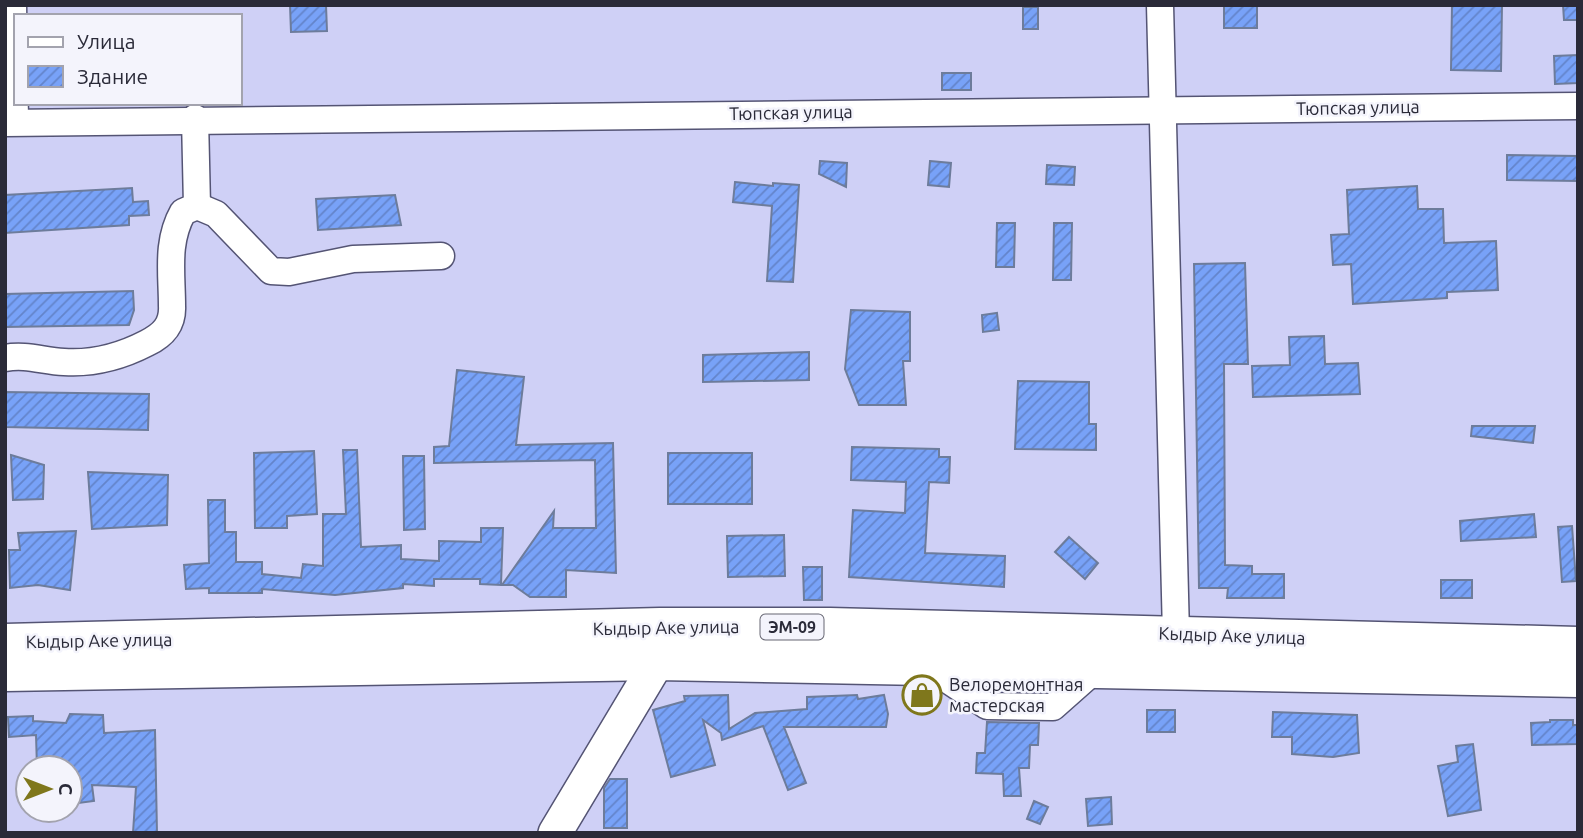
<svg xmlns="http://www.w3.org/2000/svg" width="1583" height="838" font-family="Ubuntu,sans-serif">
<defs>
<pattern id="building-hatch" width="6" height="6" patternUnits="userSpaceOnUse" patternTransform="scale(1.75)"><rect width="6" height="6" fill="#78a2f8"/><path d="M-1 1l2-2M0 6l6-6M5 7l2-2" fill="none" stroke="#6384ca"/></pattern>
</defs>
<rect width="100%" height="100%" fill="#cfd0f6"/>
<g fill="url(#building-hatch)" stroke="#6d7c9b" stroke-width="2">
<polygon points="290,5 326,5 327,31 291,32"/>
<rect x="1224" y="5" width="33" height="23"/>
<polygon points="1452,5 1502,5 1501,71 1451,70"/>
<polygon points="1563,5 1578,5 1578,20 1564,20"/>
<rect x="1023" y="7" width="15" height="22"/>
<polygon points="1578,55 1578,83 1555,84 1554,56"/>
<rect x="942" y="73" width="29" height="17"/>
<polygon points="1507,155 1578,156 1578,181 1507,180"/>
<polygon points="820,161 847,163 846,187 819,174"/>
<polygon points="930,161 951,163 949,187 928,185"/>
<polygon points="1047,165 1075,167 1074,185 1046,184"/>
<polygon points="735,182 773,186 773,183 799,185 793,282 767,281 772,206 733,202"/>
<polygon points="1417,186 1418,209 1443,209 1444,243 1496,241 1498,290 1447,292 1447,298 1353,304 1351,264 1333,265 1331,235 1349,234 1347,190"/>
<polygon points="132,188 133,202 148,201 149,215 129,216 129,225 5,233 5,195"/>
<polygon points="395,195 401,225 318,230 316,199"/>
<polygon points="997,223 1015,223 1014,267 996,267"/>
<polygon points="1054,223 1072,223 1071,280 1053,280"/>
<polygon points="1245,263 1248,364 1224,364 1225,565 1252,566 1252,574 1284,574 1284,598 1227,598 1228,588 1199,588 1194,264"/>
<polygon points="133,291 134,310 129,325 5,327 5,294"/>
<polygon points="851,310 910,312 910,361 903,361 906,405 859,405 845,369"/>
<polygon points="997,313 999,330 983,332 982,315"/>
<polygon points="1324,336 1325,364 1358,363 1360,394 1253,397 1252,366 1290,365 1289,337"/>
<polygon points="809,352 809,380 703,382 703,355"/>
<polygon points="457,370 524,377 516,445 613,443 616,573 566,570 566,597 530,597 513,585 502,585 554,511 553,528 596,528 595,460 434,463 434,447 449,446"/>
<polygon points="1018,381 1089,382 1089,424 1096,424 1096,450 1015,449"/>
<polygon points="5,392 149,394 148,430 5,427"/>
<polygon points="1472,426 1535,426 1533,443 1471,436"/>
<polygon points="852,447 939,449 939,457 950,457 949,483 929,482 925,553 1005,556 1004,587 849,577 853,510 905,513 906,482 851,480"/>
<polygon points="343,450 357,450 361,547 401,545 401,559 439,561 439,541 481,542 481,528 503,528 501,585 480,584 480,579 434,579 434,586 403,584 403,588 335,595 262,589 262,593 209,593 209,588 186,589 184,565 209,563 208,500 225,500 225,532 236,532 236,562 262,562 262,574 301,578 303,564 323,566 323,514 346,514"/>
<polygon points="314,451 317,514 287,516 287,528 255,528 254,453"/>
<rect x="668" y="453" width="84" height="51"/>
<polygon points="11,455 44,465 43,499 13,500"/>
<polygon points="403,456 424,456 425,529 404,530"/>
<polygon points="88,472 168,475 167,525 92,529"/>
<polygon points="1534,514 1536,537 1461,541 1460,521"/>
<polygon points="1572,526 1576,581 1562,582 1558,527"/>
<polygon points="76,531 70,590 38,585 10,588 9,550 20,550 18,533"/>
<polygon points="784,535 785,576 728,577 727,536"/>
<polygon points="1069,537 1098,563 1085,579 1055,552"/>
<polygon points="803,567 822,567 822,600 804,600"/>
<rect x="1441" y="580" width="31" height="18"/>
<polygon points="728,695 729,729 755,713 807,709 807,697 857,695 858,699 884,695 888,714 886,727 784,727 806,783 788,790 763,726 722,740 721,733 703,720 715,765 671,777 653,710 685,701 684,696"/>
<rect x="1147" y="710" width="28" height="22"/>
<polygon points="1273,712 1357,715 1359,753 1333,757 1292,754 1292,737 1272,737"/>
<polygon points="70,714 103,715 104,733 155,730 157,833 133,833 136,787 92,785 94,801 70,804 70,768 37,768 36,735 9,737 8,717 33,716 33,721 66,723"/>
<polygon points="1550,720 1573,720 1573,725 1578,725 1578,744 1532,745 1531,723 1550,722"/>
<polygon points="987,722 1039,723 1038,745 1030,745 1029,768 1019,768 1021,796 1004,796 1003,774 976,773 977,753 985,753"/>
<polygon points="1473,744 1481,810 1448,816 1438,766 1458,762 1456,746"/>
<polygon points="610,779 627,779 627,828 604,828 604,788"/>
<polygon points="1111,797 1112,824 1088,826 1086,799"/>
<polygon points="1034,801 1048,807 1040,824 1027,819"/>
</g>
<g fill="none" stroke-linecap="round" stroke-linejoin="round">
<g stroke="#545474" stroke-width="29">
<g id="minor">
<polyline points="13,5 15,120"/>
<polyline points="1160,5 1176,634"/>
<polyline points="5,123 1578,106"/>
<polyline points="197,206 216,214 271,271 289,272 353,259 441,256"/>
<path d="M5 358C26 354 43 361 64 362 94 364 120 357 147 343 163 335 173 325 172 306 172 273 166 242 183 212L197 206 195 118"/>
<polyline points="928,667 987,706 1053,707 1097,668"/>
</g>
</g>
<g stroke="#545474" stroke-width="36">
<polyline id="major" points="555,833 658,661 659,640"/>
</g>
<g stroke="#545474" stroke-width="41">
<g id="highway">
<polyline points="5,643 660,627 830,627 1578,646"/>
<polyline points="5,672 658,661 1578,678"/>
</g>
</g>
<use href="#minor" stroke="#fff" stroke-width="26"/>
<use href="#major" stroke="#fff" stroke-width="33"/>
<use href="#highway" stroke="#fff" stroke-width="38"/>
</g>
<defs>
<g id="shop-ring" transform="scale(2.0125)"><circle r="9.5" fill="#f4f4fc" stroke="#7f771c" stroke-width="1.5"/><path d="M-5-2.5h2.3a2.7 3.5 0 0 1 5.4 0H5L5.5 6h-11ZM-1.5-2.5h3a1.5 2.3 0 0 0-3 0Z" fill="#7f771c"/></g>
</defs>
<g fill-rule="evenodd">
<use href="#shop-ring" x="922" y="695"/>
</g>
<g text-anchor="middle" stroke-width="5" stroke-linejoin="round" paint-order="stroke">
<rect fill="#f4f4fc" stroke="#676773" stroke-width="2" x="760.5" y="614.5" width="63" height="25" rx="5"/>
<g font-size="16" font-weight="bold" fill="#2a2a38">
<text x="792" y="633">ЭМ-09</text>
</g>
<g font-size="18" fill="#2a2a38" stroke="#f4f4fc">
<text transform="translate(1358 108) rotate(-1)" y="6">Тюпская улица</text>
<text transform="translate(791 113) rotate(-1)" y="6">Тюпская улица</text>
<text transform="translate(666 628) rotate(-1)" y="6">Кыдыр Аке улица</text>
<text transform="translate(1232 636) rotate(2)" y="6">Кыдыр Аке улица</text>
<text transform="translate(99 641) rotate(-1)" y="6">Кыдыр Аке улица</text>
</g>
<g font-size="18" fill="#2a2a38" stroke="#f4f4fc" text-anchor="start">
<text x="949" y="691">Велоремонтная<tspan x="949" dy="21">мастерская</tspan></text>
</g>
</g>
<rect width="1583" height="838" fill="none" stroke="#2a2a38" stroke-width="14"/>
<rect x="14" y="14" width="228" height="91" fill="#f4f4fc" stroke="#a3a3ae" stroke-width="2"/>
<rect x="28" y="37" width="35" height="10" fill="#ffffff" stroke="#a3a3ae" stroke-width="2"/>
<text x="77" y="49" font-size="21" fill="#2a2a38">Улица</text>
<rect x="28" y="66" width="35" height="21" fill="url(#building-hatch)" stroke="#a3a3ae" stroke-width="2"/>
<text x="77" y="84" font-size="21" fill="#2a2a38">Здание</text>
<g transform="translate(49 789) rotate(90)"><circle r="33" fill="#f4f4fc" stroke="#a3a3ae" stroke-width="2"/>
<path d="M0-5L12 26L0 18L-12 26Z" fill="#7f771c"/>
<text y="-10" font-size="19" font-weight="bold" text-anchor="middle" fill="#2a2a38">С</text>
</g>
</svg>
